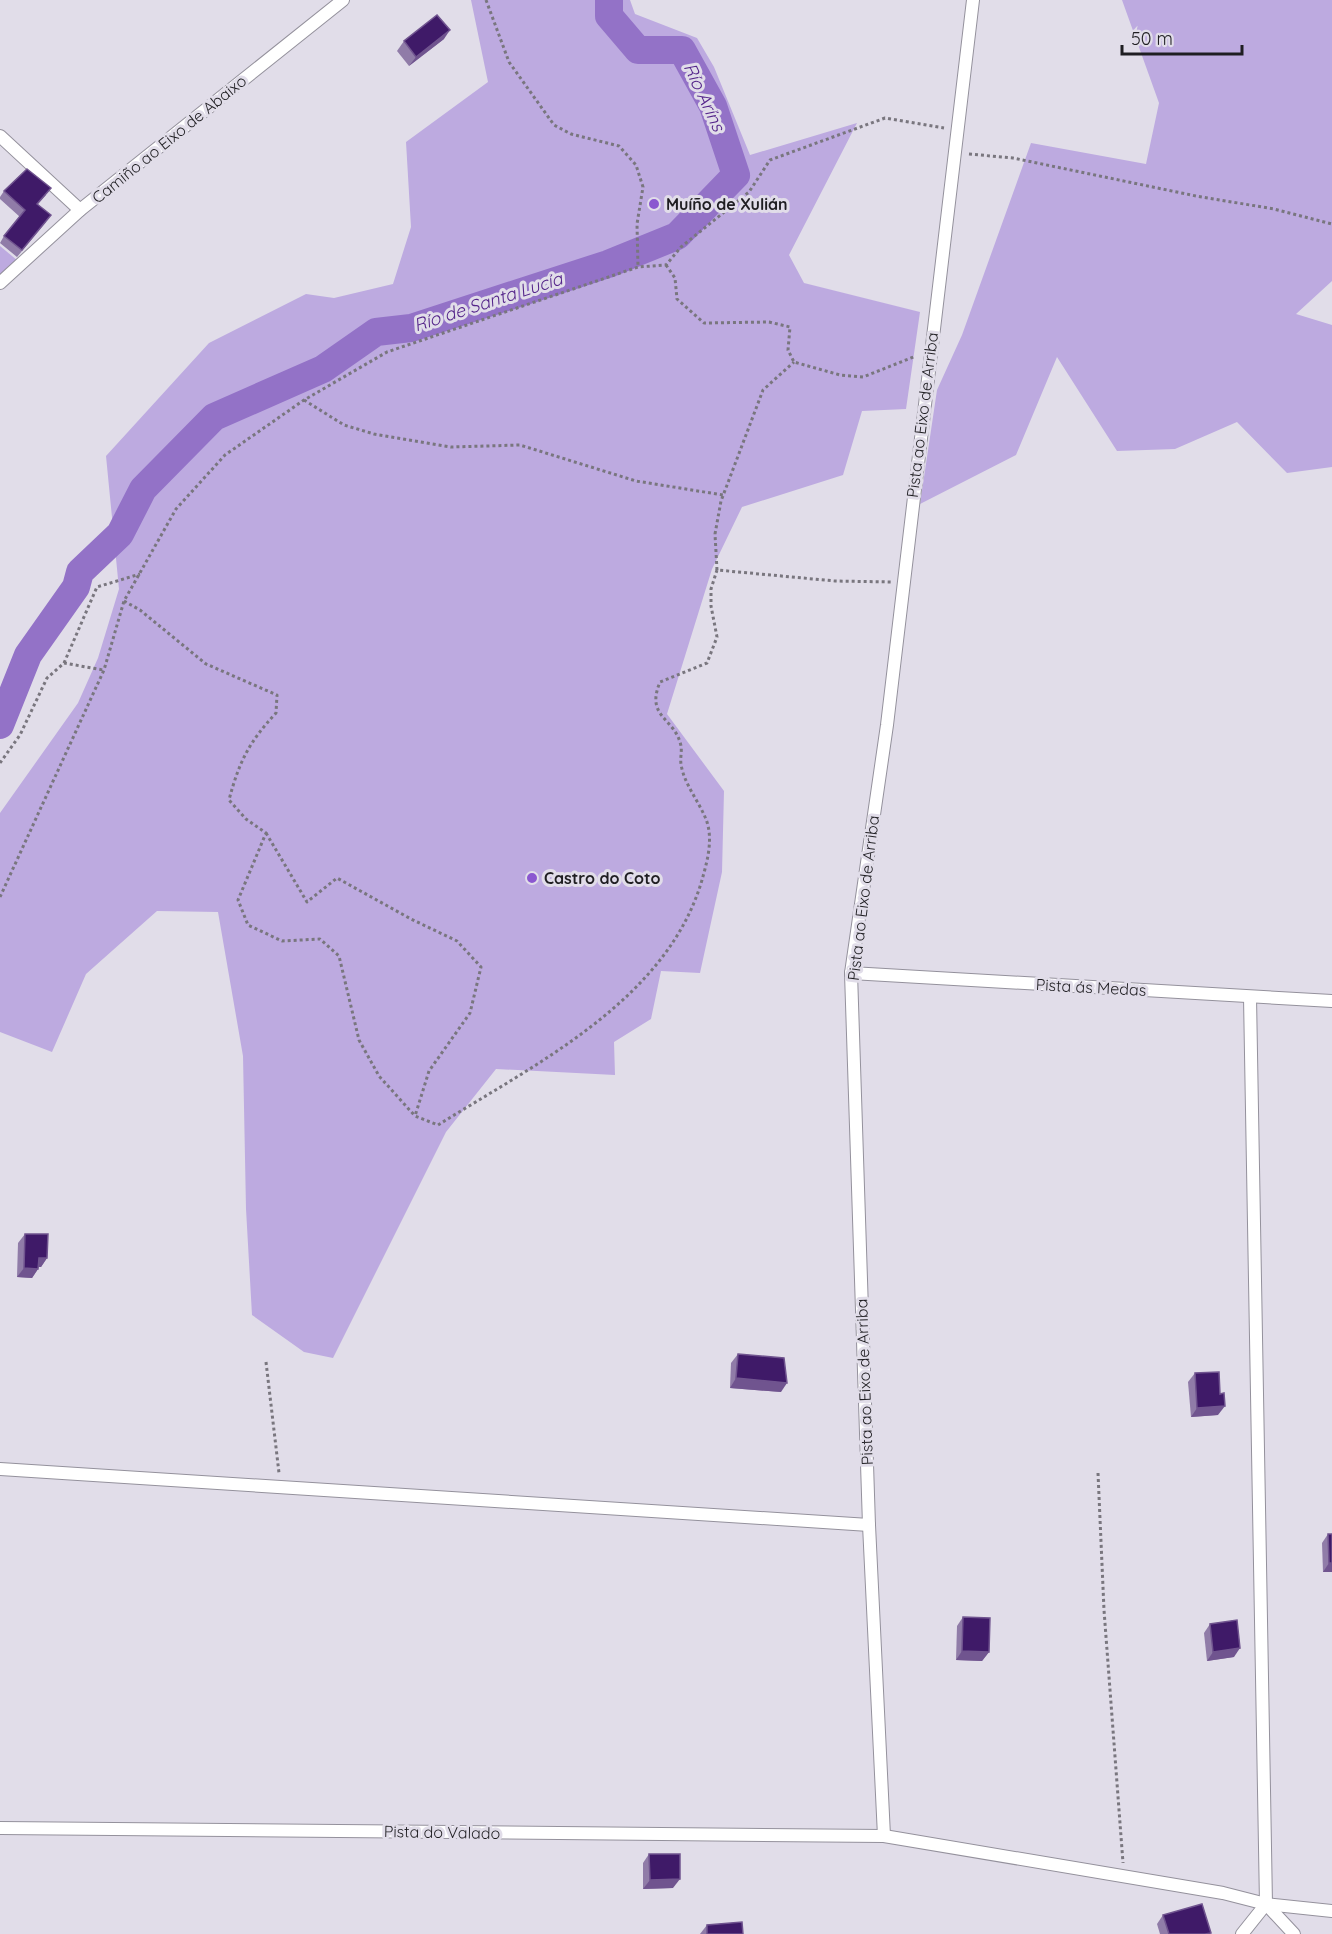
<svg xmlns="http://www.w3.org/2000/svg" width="1332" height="1934" font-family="Quicksand,sans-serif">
<rect width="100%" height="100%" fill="#e1dde9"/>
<g fill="#bdaae0">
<polygon points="471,0 630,0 635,14 697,38 714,67 750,155 857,123 789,255 804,283 920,312 906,409 862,411 843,475 742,507 712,569 667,714 724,791 722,872 700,973 661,971 651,1019 614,1042 615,1075 496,1069 446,1132 333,1358 304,1352 252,1315 246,1209 243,1056 218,912 157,911 86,974 52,1052 0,1032 0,813 78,703 98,658 119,589 106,456 209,343 306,294 334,298 393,284 411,227 406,142 488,82"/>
<polygon points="1122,0 1332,0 1332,281 1296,314 1332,325 1332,467 1287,473 1237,422 1175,449 1117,451 1057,357 1016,455 920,504 937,390 962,335 1031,143 1146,164 1159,103"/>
<polygon points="0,246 18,261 0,277"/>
</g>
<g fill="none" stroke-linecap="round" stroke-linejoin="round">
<polyline stroke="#9372c7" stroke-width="28" points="0,725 28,655 76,587 80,572 120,534 143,489 214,417 323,369 376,332 411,328 608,264 677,236 736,175 713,106 682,50 638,50 609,16 609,0"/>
<g stroke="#94919c" stroke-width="14">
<g id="street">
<polyline points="0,136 80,210"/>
<polyline points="0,283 80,210 343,0"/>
<polyline points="851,973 1332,1001"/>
<polyline points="1250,997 1266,1904"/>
<polyline points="0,1469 869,1525"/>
<polyline points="0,1828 884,1836 1223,1893 1266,1904 1332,1911"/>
<polyline points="884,1836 869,1525 851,973 887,725 973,0"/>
<polyline points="1266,1904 1294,1934"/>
<polyline points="1242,1934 1266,1904"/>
</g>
</g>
<g stroke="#79767e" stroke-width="3" stroke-dasharray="3 3" stroke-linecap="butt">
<polyline points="486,0 509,62 554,125 571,134 619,146 636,165 643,187 637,224 638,267"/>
<polyline points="969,154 1013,158 1196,196 1274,209 1332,224"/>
<polyline points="666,265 675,278 677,299 704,323 769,322 790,327 788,350 794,362 840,375 863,377 916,356"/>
<polyline points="304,400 344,425 374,434 451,447 520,445 636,481 723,495"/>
<polyline points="717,570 715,534 721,501 763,390 794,362"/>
<path d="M124 601 140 610 206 664 277 695 276 713C249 742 239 762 229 800L246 819 266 833 238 900 248 925 282 941 320 939 339 956 359 1040 379 1076 415 1116 438 1125C537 1063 667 1000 702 880 707 862 713 841 707 822 700 802 684 785 681 764 680 758 682 752 681 746 675 717 645 718 660 682L707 663 717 637 711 606V589L717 570 835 581 892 582"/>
<polyline points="64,663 97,587 140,574"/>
<polyline points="0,763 20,735 47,678 64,663 103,670"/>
<polyline points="266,833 307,902 337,878 411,919 457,941 481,967 470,1013 429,1071 415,1116"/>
<polyline points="0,897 104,670 124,601 176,509 225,455 304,400 387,352 638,267 666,265 681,247 749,192 770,160 885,118 944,128"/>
<polyline points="266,1362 279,1473"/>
<polyline points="1098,1473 1104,1610 1123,1863"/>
</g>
<use href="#street" stroke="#fff" stroke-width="12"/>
</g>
<g fill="#907ca8">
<polygon points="444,39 409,66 397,51 404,41"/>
<polygon points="4,191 46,195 38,204 46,222 17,257 0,243 4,236 20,217 0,199 0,197"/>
<polygon points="25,1234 47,1258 41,1267 38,1267 38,1269 32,1278 17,1277 18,1243"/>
<polygon points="738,1354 781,1392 730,1388 731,1363"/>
<polygon points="1195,1373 1218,1415 1191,1417 1188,1382"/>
<polygon points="1328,1534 1332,1572 1323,1572 1322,1543"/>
<polygon points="963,1617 989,1652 982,1661 956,1660 957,1626"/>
<polygon points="1210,1624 1234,1657 1207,1661 1204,1633"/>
<polygon points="649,1854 673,1888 643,1889 643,1863"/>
<polygon points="1163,1915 1211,1933 1210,1934 1160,1934 1157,1924"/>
<polygon points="707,1925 743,1934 700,1934"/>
</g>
<g fill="#70548f">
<polygon points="450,30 444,39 409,66 416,57"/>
<polygon points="39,1258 47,1258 41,1267 32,1267"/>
<polygon points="24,1268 38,1269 32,1278 17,1277"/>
<polygon points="736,1378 787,1383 781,1392 730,1388"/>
<polygon points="1225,1406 1218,1415 1191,1417 1197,1408"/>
<polygon points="1329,1563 1332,1563 1332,1572 1323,1572"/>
<polygon points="1240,1648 1234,1657 1207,1661 1213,1652"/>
<polygon points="962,1651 989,1652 982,1661 956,1660"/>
<polygon points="680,1879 673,1888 643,1889 650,1880"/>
</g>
<g fill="#3f1a68" stroke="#70548f" stroke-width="1.5">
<polygon points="437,15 450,30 416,57 404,41"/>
<polygon points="27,169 51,188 37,204 51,215 22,250 4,236 25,210 4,191"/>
<polygon points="25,1234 48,1234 47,1258 39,1258 38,1269 24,1268"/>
<polygon points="738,1354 784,1358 787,1383 736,1378"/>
<polygon points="1219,1372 1220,1394 1224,1393 1225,1406 1197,1408 1195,1373"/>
<polygon points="1328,1534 1332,1534 1332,1563 1329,1563"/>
<polygon points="963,1617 990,1618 989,1652 962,1651"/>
<polygon points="1237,1620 1240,1648 1213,1652 1210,1624"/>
<polygon points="649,1854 680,1854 680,1879 650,1880"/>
<polygon points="1202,1904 1211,1933 1205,1934 1169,1934 1163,1915"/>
<polygon points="742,1922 743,1934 707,1934 707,1925"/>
</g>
<g fill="#8b57d0" stroke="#e1dde9" stroke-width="2">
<circle cx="654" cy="204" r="6"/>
<circle cx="532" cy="878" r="6"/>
</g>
<g text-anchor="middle" stroke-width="6" stroke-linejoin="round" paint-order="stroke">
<g font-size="16" fill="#1f1e22" stroke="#e1dde9">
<text transform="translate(169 139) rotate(-39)" y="6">Camiño ao Eixo de Abaixo</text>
<text transform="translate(922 415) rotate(-83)" y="6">Pista ao Eixo de Arriba</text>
<text transform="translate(863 898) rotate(-83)" y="6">Pista ao Eixo de Arriba</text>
<text transform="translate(1091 987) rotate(3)" y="6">Pista ás Medas</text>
<text transform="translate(864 1382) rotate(-92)" y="6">Pista ao Eixo de Arriba</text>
<text transform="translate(442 1832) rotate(1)" y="6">Pista do Valado</text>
</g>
<g font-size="16" font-weight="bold" fill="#1f1e22" stroke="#e1dde9" text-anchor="start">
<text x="666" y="210">Muíño de Xulián</text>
<text x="544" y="884">Castro do Coto</text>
</g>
<g font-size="18" font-style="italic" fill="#54248a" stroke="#e1dde9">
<text transform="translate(704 97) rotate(65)" y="6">Río Aríns</text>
<text transform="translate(488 302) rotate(-18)" y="6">Río de Santa Lucía</text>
</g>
</g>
<path d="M1122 45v9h120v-9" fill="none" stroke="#1f1e22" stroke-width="3"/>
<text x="1131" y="45" font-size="18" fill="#1f1e22" stroke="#e1dde9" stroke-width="4.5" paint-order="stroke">50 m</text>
</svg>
